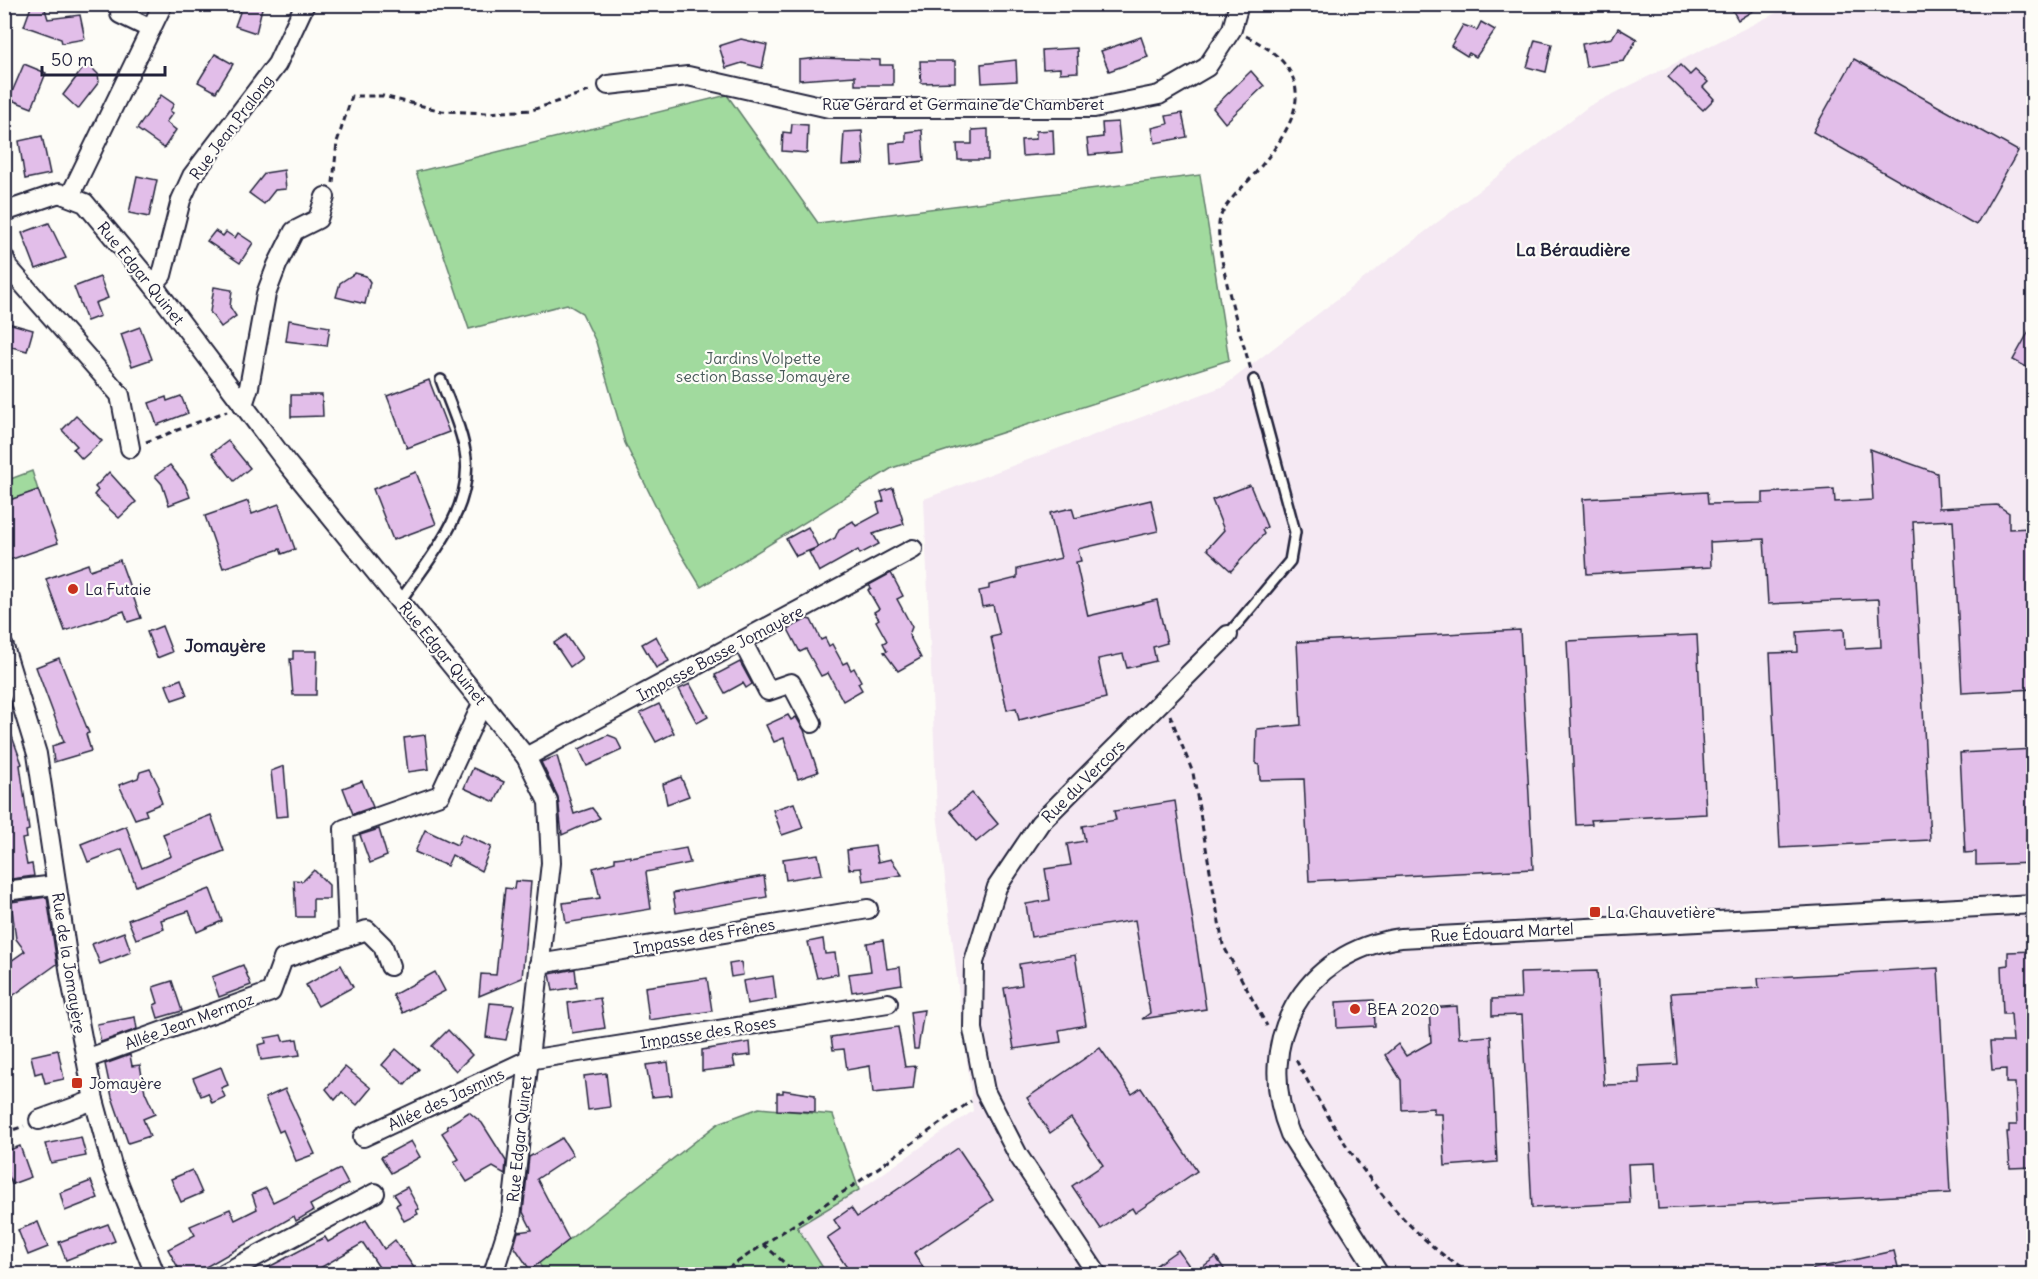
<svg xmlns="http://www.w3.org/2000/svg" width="2038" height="1279" font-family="Delius,sans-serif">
<rect width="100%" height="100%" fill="#fdfcf7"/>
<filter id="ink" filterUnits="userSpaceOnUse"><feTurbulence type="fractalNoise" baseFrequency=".0167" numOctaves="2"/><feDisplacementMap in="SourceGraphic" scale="12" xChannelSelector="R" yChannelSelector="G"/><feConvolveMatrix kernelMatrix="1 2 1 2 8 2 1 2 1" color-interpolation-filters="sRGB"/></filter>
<g filter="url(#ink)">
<polygon fill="#f5e9f3" points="2021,4 2033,12 2033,1274 827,1274 797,1227 859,1190 973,1111 937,813 924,499 1224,386 1589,106 1792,5"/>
<g fill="#a1da9e" stroke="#627e6c" stroke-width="1.5">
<polygon points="727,95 818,223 1200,175 1229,360 892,468 701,587 671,537 625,443 596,342 582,313 567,304 469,329 416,172"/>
<polygon points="32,471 38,490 5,502 5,481"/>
<polygon points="759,1108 833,1115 859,1190 797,1227 827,1274 545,1274 539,1263 719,1123"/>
</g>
<g fill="#e2bee9" stroke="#22223b" stroke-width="1.5">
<polygon points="32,4 45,9 48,19 80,15 85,39 62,43 61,39 24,26"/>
<polygon points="243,4 263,4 256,33 235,26"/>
<polygon points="1729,4 1764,4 1738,20"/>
<polygon points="1481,22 1495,30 1476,57 1469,53 1467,56 1451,46 1463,25 1477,30"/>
<polygon points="1618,28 1637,39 1624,61 1586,67 1582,44 1612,38"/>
<polygon points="1141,37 1148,57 1109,71 1101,51"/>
<polygon points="741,39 767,45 762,68 742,63 726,68 719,46"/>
<polygon points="1535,40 1552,44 1546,72 1527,67"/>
<polygon points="1077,48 1078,72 1060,73 1060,68 1043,69 1042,50"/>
<polygon points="215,54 233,64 216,92 198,82"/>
<polygon points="819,58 880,60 880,65 893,65 893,85 855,85 855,76 799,80 799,60"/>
<polygon points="1854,59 2018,151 1976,225 1813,132"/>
<polygon points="1016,60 1017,81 982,83 981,64"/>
<polygon points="920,61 955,61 955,82 921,83"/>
<polygon points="87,63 98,74 99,82 78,109 63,95"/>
<polygon points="24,64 46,73 32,108 9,99"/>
<polygon points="1680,65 1690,75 1695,70 1708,82 1703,87 1714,99 1703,110 1668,77"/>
<polygon points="1251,71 1264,86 1225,123 1213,108"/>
<polygon points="161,95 174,104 170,111 173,113 166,122 176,130 164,148 137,129"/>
<polygon points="1182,113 1187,137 1155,143 1152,128 1168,124 1166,116"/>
<polygon points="1118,122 1121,152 1089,155 1087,139 1103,137 1102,123"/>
<polygon points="792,124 808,125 807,153 782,151 783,132 791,133"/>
<polygon points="988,129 988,160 958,160 957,144 972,144 972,130"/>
<polygon points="922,130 924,161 891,165 890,143 906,142 906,132"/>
<polygon points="1053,130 1054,154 1022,156 1021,140 1036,139 1036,131"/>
<polygon points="862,131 864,164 842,165 844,132"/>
<polygon points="42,136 50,174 25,179 19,141"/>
<polygon points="284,170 286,189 275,190 264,204 249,193 265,173"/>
<polygon points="137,176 157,180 149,217 129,213"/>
<polygon points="49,223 66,258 36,269 22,233"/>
<polygon points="215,231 223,236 226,232 235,238 238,233 253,243 240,263 207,241"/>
<polygon points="355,273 366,276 370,282 365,304 336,297 340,283"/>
<polygon points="100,277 108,298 95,303 100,316 87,321 74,287"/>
<polygon points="214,287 232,290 230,307 236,316 221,327 210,312"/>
<polygon points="289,320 330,327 327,346 286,341"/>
<polygon points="2034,322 2034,371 2013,360"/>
<polygon points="8,323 33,330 27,351 4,345 4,325"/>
<polygon points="140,327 152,359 132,366 121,334"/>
<polygon points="429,380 449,432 407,448 387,396"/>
<polygon points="291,395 322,395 323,416 291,417"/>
<polygon points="181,396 188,413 157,425 149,403 166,397 167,401"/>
<polygon points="76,416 102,441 82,459 73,449 77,446 62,430"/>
<polygon points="228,441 250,468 234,481 212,453"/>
<polygon points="1870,449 1937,473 1939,508 1997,505 2009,513 2009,529 2033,528 2034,689 1962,693 1953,520 1913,522 1930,840 1780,848 1770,653 1798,652 1797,632 1844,629 1845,649 1881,647 1879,599 1768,604 1764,539 1710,542 1711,567 1587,574 1583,499 1707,492 1708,504 1763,503 1763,493 1834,489 1835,502 1873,500"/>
<polygon points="170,465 185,484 190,497 169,505 162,484 155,476"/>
<polygon points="109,472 136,502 119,518 94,495 98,490 95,487"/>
<polygon points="416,472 436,524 393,540 373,489"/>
<polygon points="1250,485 1267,527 1262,530 1264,534 1231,571 1207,549 1224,530 1212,500"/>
<polygon points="893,488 904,524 873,534 879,544 860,554 858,550 819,572 809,552 835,538 839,529 853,521 856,526 880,513 877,503 884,501 881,492"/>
<polygon points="38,490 58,543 4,562 4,502"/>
<polygon points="1151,500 1158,531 1078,549 1081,561 1076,562 1088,616 1157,600 1167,643 1153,647 1156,661 1127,668 1123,654 1098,659 1106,698 1019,720 1016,708 1007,710 991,637 1000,635 993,605 982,607 979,591 989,589 989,585 1017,578 1017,569 1061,558 1050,513 1072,508 1075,518"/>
<polygon points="248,501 252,514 279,504 295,549 282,554 280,549 223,568 205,516"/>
<polygon points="808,527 818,547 796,556 786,539"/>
<polygon points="120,560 141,618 128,622 124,611 65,631 46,579 88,564 90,570"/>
<polygon points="891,573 903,596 897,599 912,627 909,635 921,658 898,671 884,652 887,651 883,643 887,641 876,621 879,619 874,612 879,609 868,590 871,588 869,585"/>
<polygon points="807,619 811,620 821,640 825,638 829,646 832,644 843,664 847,662 851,670 854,668 861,681 858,683 862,690 843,701 828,673 821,676 806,649 800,652 788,629"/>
<polygon points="162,626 172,652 157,658 147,632"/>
<polygon points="1520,630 1533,869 1309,881 1304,779 1260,780 1259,765 1256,764 1257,729 1301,725 1297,642"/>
<polygon points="566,635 582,658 570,667 554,643"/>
<polygon points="1697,635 1706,814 1591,820 1592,824 1576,825 1567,641"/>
<polygon points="656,636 669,661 656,668 642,644"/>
<polygon points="293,651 317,651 316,695 293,695 290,659 293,659"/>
<polygon points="59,658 89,733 86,734 91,751 54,762 52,746 64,742 36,667"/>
<polygon points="740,662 752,684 746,688 743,683 725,693 715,675"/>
<polygon points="181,679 187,695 172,700 166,685"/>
<polygon points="690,684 708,717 697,723 679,689"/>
<polygon points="659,704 674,733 656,742 640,713"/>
<polygon points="788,715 791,720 796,717 804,730 818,772 798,779 784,738 774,742 766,725"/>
<polygon points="6,720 22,764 20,765 29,830 26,831 27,838 22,839 27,865 32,864 34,876 4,880"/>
<polygon points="425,735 429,769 408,772 404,738"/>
<polygon points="608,735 616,738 622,750 587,766 579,749"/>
<polygon points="2034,749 2034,863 1976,865 1976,852 1965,853 1960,753"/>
<polygon points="557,756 574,814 592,808 600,818 562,835 558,797 541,762"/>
<polygon points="284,766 288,816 276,817 271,771"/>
<polygon points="473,768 504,782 495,802 464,788"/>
<polygon points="150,769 159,787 158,792 162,803 145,810 147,815 135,819 119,785 138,778 140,772"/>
<polygon points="681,777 689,796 667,804 663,784"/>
<polygon points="362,781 373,807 353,814 343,788"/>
<polygon points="972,793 998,824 976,842 950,811"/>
<polygon points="1175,801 1206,1009 1142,1019 1150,1013 1135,920 1031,937 1026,904 1050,900 1045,869 1071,865 1067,844 1085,841 1082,826 1116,820 1114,811"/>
<polygon points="794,803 803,828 782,835 773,810"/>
<polygon points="211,815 224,851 136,886 122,849 88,862 81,844 126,826 142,868 171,856 163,834"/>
<polygon points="379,829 387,856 370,863 360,835"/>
<polygon points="425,830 457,845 462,834 491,847 481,871 452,855 447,866 415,852"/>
<polygon points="875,846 878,862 891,859 902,875 863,881 861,868 849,869 847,850"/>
<polygon points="686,848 690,863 646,872 651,909 566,923 563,903 600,898 593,868 615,862 615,858 631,856 631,858"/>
<polygon points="818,854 822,874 786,880 783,859"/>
<polygon points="314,870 329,885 329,899 313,899 313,917 296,917 294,880 303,881"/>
<polygon points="764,876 767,897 676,913 673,893"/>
<polygon points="515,881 531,882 522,978 479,996 481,974 496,975 505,888 514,889"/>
<polygon points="210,889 222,921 197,932 189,911 161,920 164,929 136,939 128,920"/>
<polygon points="47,897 57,964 4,1002 4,966 25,951 16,939 11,902"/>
<polygon points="124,932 131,952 100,964 92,944"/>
<polygon points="823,939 825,954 835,953 838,974 817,978 808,942"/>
<polygon points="883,940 887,969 900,967 902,984 852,992 849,974 871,971 867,943"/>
<polygon points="2034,951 2034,1167 2010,1168 2007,1132 2009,1132 2009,1125 2017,1125 2015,1083 2006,1083 2006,1069 1992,1070 1990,1042 2013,1042 2011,1014 2003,1014 2001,966 2008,965 2008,952"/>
<polygon points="1075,955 1086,1025 1059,1030 1061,1042 1014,1049 1004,988 1022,985 1019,964"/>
<polygon points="741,962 743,975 731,977 729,964"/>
<polygon points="243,965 251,985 219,997 212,977"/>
<polygon points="341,965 353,987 318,1006 306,985"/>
<polygon points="1938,968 1950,1193 1658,1209 1655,1163 1628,1164 1630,1203 1532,1208 1522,1015 1492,1016 1492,999 1521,998 1520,973 1597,971 1604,1085 1640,1084 1639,1066 1677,1064 1671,993 1759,988 1758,978"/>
<polygon points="575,969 577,987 553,991 550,974"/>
<polygon points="435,972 445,991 403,1013 393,995"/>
<polygon points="773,976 776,999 747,1004 743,981"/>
<polygon points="707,978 712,1011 649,1020 645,987"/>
<polygon points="172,981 182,1011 158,1018 154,1005 158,1003 153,987"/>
<polygon points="600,998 605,1028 572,1033 568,1003"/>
<polygon points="1374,1000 1375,1026 1337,1028 1336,1002"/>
<polygon points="490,1003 514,1005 506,1040 486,1037"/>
<polygon points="1457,1006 1459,1038 1491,1036 1497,1162 1445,1166 1442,1114 1434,1114 1434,1108 1402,1110 1401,1080 1385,1055 1398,1044 1406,1056 1431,1042 1429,1008"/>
<polygon points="924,1010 918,1049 914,1049 910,1012"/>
<polygon points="135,1017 137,1029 101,1042 97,1024"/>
<polygon points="898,1027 905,1067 916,1066 913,1089 873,1093 870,1066 847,1070 844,1049 833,1050 831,1037"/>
<polygon points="448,1030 472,1055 456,1071 432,1046"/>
<polygon points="281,1035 283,1041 297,1039 300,1055 261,1060 258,1045 266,1043 265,1038"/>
<polygon points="750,1042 751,1055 733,1057 735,1067 702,1071 702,1050"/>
<polygon points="1100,1048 1132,1094 1141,1088 1197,1171 1135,1213 1132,1208 1101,1229 1072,1186 1103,1165 1071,1118 1050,1133 1027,1098"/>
<polygon points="396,1049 419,1069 405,1085 382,1065"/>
<polygon points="58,1050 64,1079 45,1083 42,1072 35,1074 31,1056"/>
<polygon points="130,1055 132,1066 140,1065 145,1092 155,1114 143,1119 150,1136 128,1143 112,1097 105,1064"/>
<polygon points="668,1062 672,1095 652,1097 646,1065"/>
<polygon points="221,1067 228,1085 221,1088 225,1097 212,1103 208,1093 201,1096 193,1078"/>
<polygon points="345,1067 371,1088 357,1105 342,1092 335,1100 326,1089"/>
<polygon points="606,1073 610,1107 588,1110 584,1076"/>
<polygon points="285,1089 315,1154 296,1161 283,1130 279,1132 265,1098"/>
<polygon points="783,1090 815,1095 815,1112 777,1110 777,1093 783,1093"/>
<polygon points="469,1112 482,1123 506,1161 505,1174 493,1167 467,1182 454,1162 459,1159 442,1133 448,1129 447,1126"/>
<polygon points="81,1137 86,1156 51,1163 45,1144"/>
<polygon points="562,1138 573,1155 537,1179 569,1240 530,1270 514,1246 518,1232 532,1230 523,1212 529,1157"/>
<polygon points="411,1141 420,1157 391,1173 381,1157"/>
<polygon points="20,1146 31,1177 12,1184 4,1164 4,1152"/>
<polygon points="958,1148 993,1200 914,1253 928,1275 852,1275 827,1238 840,1229 834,1220 851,1208 857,1217"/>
<polygon points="340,1169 348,1184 310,1205 313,1211 296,1221 294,1216 192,1275 182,1275 168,1249 195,1235 190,1226 230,1209 235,1220 257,1209 252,1194 266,1188 273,1202"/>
<polygon points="192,1170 202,1193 181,1202 171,1179"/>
<polygon points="91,1181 98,1198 65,1211 60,1193"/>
<polygon points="407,1187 419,1209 416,1210 418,1214 404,1221 396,1205 400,1203 394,1194"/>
<polygon points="366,1220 384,1249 395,1240 419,1275 384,1275 363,1243 308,1275 254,1275 325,1237 328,1242"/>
<polygon points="38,1222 48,1247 28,1255 18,1230"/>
<polygon points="108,1224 115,1241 66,1260 59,1242"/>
<polygon points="1178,1250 1194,1273 1216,1257 1228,1275 1142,1275"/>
<polygon points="1894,1251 1900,1275 1814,1275 1813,1269"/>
</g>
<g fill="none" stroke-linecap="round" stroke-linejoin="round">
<g stroke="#22223b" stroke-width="14">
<g id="service">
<path d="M400 601C428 561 472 511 466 458 463 432 450 405 441 380"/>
<polyline points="1228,635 1290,561 1295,532 1254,380"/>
</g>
</g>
<g stroke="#22223b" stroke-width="22">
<g id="minor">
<polyline points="120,14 151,29"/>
<polyline points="608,85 688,76 829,108 1094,108 1159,95 1207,67 1232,29 1239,4"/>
<polyline points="70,196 163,4"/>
<polyline points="4,212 59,193 85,203 153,285 287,463 526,757 548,802 551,863 511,1218 493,1274"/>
<polyline points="4,257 8,267 120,395 130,448"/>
<polyline points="153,285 162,275 181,200 192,176 277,64 305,4"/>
<polyline points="243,405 249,387 266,294 277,265 294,231 318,219 325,197"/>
<polyline points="742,641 768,691 791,683 812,723"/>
<polyline points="4,647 37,754 70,975 94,1100 113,1169 155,1274"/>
<polyline points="526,757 913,549"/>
<polyline points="4,891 56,885"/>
<polyline points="348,936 344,829 440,795 483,702"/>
<polyline points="539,964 868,909"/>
<polyline points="86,1059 271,992 283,959 367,930 383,946 390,966"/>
<polyline points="39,1120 94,1100"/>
<polyline points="363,1137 528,1060 888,1003"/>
<polyline points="223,1274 375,1193"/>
<polyline points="1097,1274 1018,1155 985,1091 973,1029 974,962 997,887 1040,823 1228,635"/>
<path d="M1379 1274 1290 1134C1252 1042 1303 951 1401 938L2034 904"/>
</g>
</g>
<g stroke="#22223b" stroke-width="3" stroke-dasharray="6 4.5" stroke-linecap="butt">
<path d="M1246 36C1326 75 1297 125 1251 178 1241 189 1225 203 1220 218 1212 245 1242 339 1251 370"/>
<polyline points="333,183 337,142 352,96 383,96 442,111 488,113 532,110 592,90"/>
<polyline points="146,442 227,411"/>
<polyline points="1170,715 1193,773 1223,945 1267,1026"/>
<path d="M1296 1060C1341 1142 1389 1222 1470 1274"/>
<polyline points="4,1133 24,1126"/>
<polyline points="763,1244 797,1274"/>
<polyline points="719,1274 857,1183 971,1101"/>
</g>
<use href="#service" stroke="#fdfcf7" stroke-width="9"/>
<use href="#minor" stroke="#fdfcf7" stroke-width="18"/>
</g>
</g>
<g fill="#c8321e" stroke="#fdfcf7" stroke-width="2">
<circle cx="73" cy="589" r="6"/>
<rect x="1589" y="906" width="12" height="12" rx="3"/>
<circle cx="1355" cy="1009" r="6"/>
<rect x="71" y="1077" width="12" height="12" rx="3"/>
</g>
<g text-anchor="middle" stroke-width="4.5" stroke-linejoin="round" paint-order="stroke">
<g font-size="16" fill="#22223b" stroke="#fdfcf7">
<text x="963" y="110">Rue Gérard et Germaine de Chamberet</text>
<text transform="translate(231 127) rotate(-53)" y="6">Rue Jean Pralong</text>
<text transform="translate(141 273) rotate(51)" y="6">Rue Edgar Quinet</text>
<text transform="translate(443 653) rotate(51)" y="6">Rue Edgar Quinet</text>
<text transform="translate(720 653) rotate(-28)" y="6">Impasse Basse Jomayère</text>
<text transform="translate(1083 781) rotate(-45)" y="6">Rue du Vercors</text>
<text transform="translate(1502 932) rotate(-3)" y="6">Rue Édouard Martel</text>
<text transform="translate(704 936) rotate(-10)" y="6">Impasse des Frênes</text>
<text transform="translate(69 963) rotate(81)" y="6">Rue de la Jomayère</text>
<text transform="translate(189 1021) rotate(-20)" y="6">Allée Jean Mermoz</text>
<text transform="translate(708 1032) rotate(-9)" y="6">Impasse des Roses</text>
<text transform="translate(446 1099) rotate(-25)" y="6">Allée des Jasmins</text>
<text transform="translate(519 1139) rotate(-84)" y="6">Rue Edgar Quinet</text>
</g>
<g font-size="16" fill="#485959" stroke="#fdfcf7">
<text x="763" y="364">Jardins Volpette<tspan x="763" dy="18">section Basse Jomayère</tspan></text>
</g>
<g font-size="16" fill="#22223b" stroke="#fdfcf7" text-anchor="start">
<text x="85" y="595">La Futaie</text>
<text x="1607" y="918">La Chauvetière</text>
<text x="1367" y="1015">BEA 2020</text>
<text x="89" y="1089">Jomayère</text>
</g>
<g font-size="18" font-weight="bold" fill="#22223b" stroke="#fdfcf7">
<text x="1573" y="256">La Béraudière</text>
<text x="225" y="652">Jomayère</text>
</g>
</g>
<rect width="2038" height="1279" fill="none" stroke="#fdfcf7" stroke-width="24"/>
<rect x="12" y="12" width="2014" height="1255" fill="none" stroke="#22223b" stroke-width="2" filter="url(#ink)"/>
<path d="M42 66v9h123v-9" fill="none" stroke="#22223b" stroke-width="3"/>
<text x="51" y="66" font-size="18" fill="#22223b" stroke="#fdfcf7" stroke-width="4.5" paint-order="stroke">50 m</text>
</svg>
